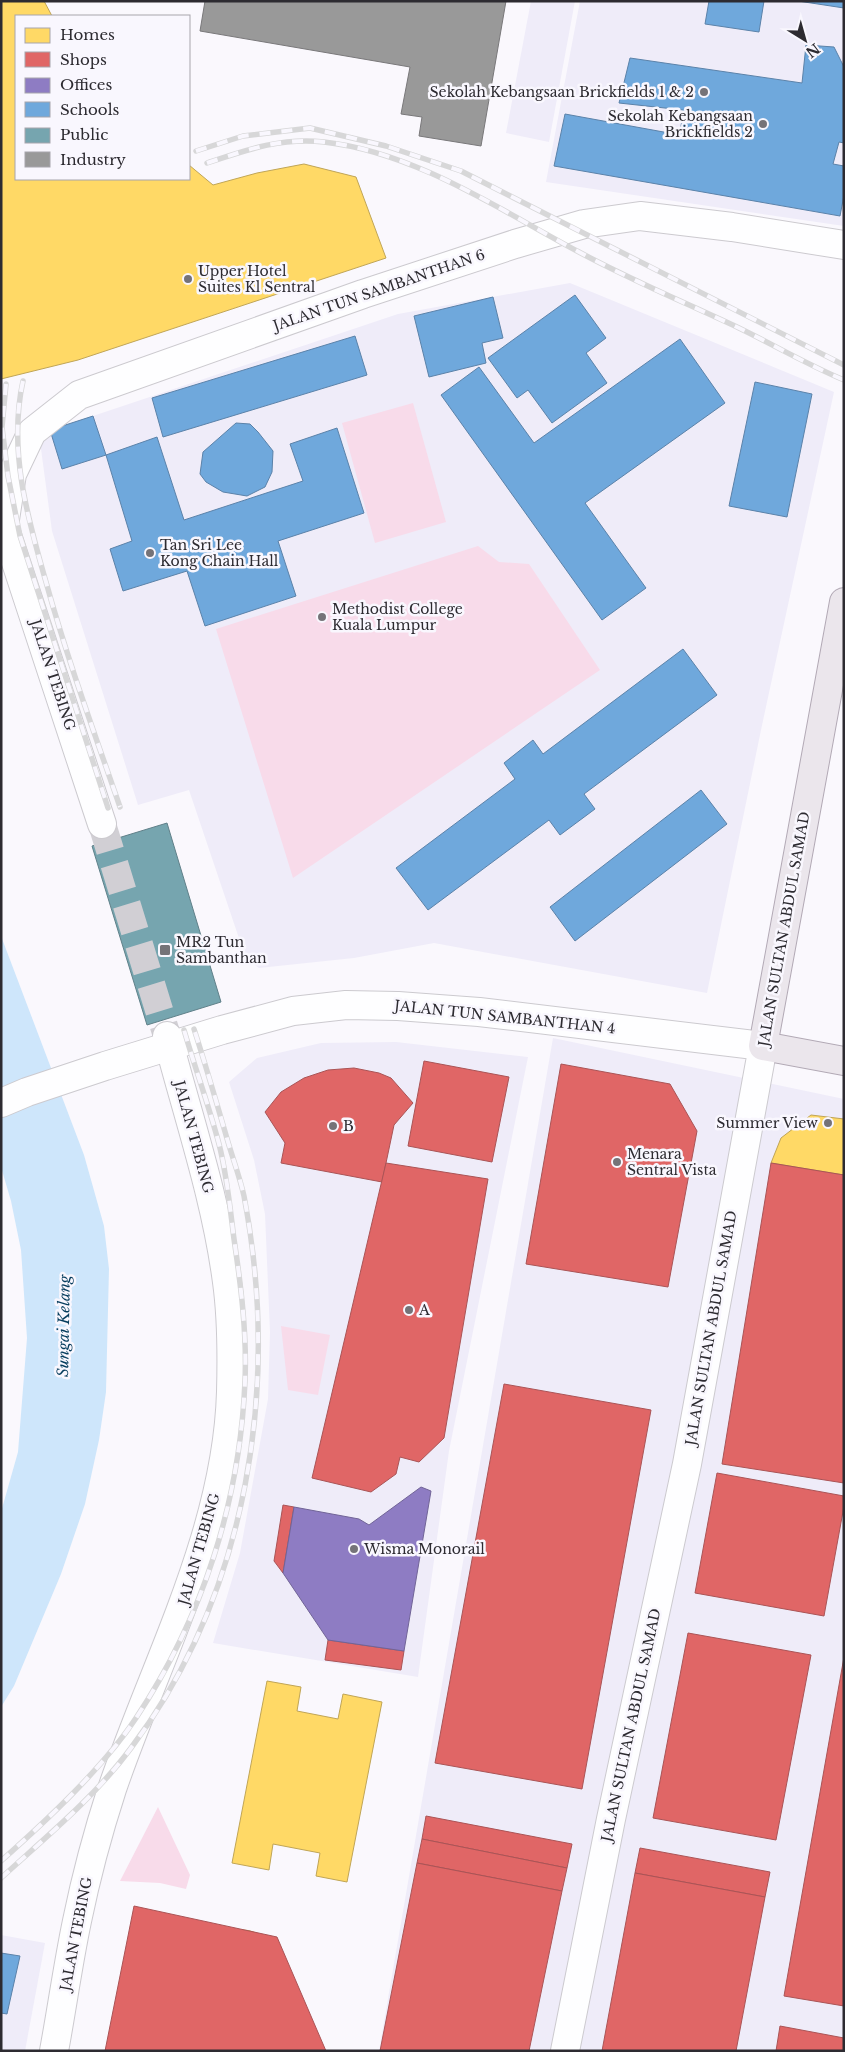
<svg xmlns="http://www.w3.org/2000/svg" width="845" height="2052" font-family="'Libre Baskerville',serif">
<rect width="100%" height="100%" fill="#faf8fd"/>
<g fill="#efecf9">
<polygon points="531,1 575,1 549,142 506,133"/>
<polygon points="580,1 844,1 844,226 546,182"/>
<polygon points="570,283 834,392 761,730 707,993 434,943 354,958 259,968 246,959 189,790 138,805 52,531 39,434 398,314"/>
<polygon points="553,1038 844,1099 844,2051 379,2051"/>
<polygon points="396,1042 528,1057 449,1451 418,1677 213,1643 240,1553 268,1399 270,1332 265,1214 254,1160 229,1082 257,1058 321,1043"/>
<polygon points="1,1935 45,1943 25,2051 1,2050"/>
</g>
<g fill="#f8dbea">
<polygon points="413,403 446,522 375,543 342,423"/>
<polygon points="478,546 499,562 529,564 600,670 293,878 216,629"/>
<polygon points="281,1326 330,1335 318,1395 288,1390"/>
<polygon points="158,1807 190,1875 186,1889 160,1883 120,1881"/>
</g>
<polygon fill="#cee6fb" points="1,936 84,1155 104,1226 109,1269 106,1392 99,1440 85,1504 61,1574 14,1686 1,1707 1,1512 18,1452 27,1338 21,1250 11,1201 1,1167"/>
<g fill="#ffd966" stroke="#c0a556">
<polygon points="1,1 44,1 52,16 16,16 16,179 189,179 189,165 213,185 257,173 304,164 356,177 386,258 78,360 1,379"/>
<polygon points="811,1115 844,1119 844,1175 771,1163 781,1138"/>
<polygon points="267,1681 301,1687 297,1711 338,1719 343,1694 382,1702 347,1882 316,1876 320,1853 273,1844 269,1870 232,1863"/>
<circle cx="171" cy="1946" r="29"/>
<circle cx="243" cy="1959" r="29"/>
<polygon points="198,1958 213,1960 217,1974 222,1981 236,1988 235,1995 220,1994 212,1998 202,2008 190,2004 183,1995 174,1988 164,1986 166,1975 174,1976 185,1972 192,1967"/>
<circle cx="162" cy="2016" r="29"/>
<polygon points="220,1994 230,1994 242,1997 250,2004 255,2014 257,2025 254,2035 243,2048 213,2049 204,2041 201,2036 198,2019 202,2008 212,1998"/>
<polygon points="243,2048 248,2051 210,2051 213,2049"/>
</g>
<g fill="#e06666" stroke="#aa5456">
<polygon points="424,1061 509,1077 492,1162 408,1146"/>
<polygon points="561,1064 670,1084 697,1131 668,1287 526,1264"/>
<polygon points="354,1068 379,1073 391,1078 413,1103 394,1125 382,1182 281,1163 285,1143 265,1112 281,1092 304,1078 328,1070"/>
<polygon points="386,1163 488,1179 444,1438 419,1462 400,1457 396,1474 371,1492 312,1478"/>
<polygon points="771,1163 844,1175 844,1483 722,1464"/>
<polygon points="504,1384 651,1410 582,1789 435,1763"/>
<polygon points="717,1473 844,1496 844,1506 824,1616 695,1593"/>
<polygon points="283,1505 294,1507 283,1573 274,1561"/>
<polygon points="688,1633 811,1655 776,1840 653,1818"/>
<polygon points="328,1640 404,1651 401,1670 325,1660"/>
<polygon points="844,1657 844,2006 784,1996"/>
<polygon points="426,1816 572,1844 567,1868 422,1839"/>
<polygon points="422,1839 567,1868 562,1891 417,1863"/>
<polygon points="640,1848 770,1872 765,1897 635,1873"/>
<polygon points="417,1863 562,1891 529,2051 380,2051"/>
<polygon points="635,1873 765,1897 736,2051 602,2051"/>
<polygon points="134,1906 277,1937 326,2051 105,2051"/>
<polygon points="780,2026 844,2038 844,2051 776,2051"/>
</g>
<polygon fill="#8e7cc3" stroke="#716497" points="421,1487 431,1491 404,1651 328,1640 283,1573 294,1507 359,1519 369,1525"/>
<g fill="#6fa8dc" stroke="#5b82a9">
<polygon points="709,1 764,1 759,32 705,24"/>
<polygon points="798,1 844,1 844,8"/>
<polygon points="806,45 834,47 844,67 844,143 839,142 833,164 844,166 844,195 840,216 554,166 565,114 680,135 683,110 619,103 630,58 802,83"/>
<polygon points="575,295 606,338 586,353 607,383 552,423 528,390 517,398 488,358"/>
<polygon points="493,297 503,338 482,343 486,363 429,377 414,316"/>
<polygon points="355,336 367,375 163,437 152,398"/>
<polygon points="680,339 725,403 585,503 646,588 602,620 441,395 479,367 534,443"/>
<polygon points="755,382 812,394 787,517 729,506"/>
<polygon points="93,416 106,455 62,469 50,430"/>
<polygon points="236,423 250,424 258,432 273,451 272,472 265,487 247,496 223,492 206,482 200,474 203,452"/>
<polygon points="337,428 364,513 278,541 296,596 205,626 187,571 123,591 110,549 132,541 106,455 157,437 184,520 303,481 290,444"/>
<polygon points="683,649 717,695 584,794 595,809 560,835 549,820 428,910 396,868 515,779 504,763 533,740 543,754"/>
<polygon points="701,790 727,824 575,941 550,907"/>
<polygon points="1,1953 20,1956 7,2014 1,2013"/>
</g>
<polygon fill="#76a5af" stroke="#608089" points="167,823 221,1002 147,1025 92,846"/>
<polygon fill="#999" stroke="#79787a" points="205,1 506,1 481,146 419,136 422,117 401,114 410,67 200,31"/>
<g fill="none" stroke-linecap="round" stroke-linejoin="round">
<polyline stroke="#d1cfd4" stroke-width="28" stroke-dasharray="28 14" stroke-linecap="butt" points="102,824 167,1036"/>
<g stroke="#cccacf" stroke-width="30">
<g id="minor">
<polyline points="102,824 4,526 12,474 32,432 79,395 363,294 515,244 584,224 640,216 732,227 844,245"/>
<polyline points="1,1103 27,1092 105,1066 222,1030 293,1011 346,1005 398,1006 479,1012 763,1046 687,1464 611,1819 565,2051"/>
<path d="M54 2051C62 2008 68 1964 77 1921 86 1877 98 1832 112 1789 156 1660 227 1531 231 1392 232 1355 232 1318 227 1282 216 1198 188 1117 167 1036"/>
</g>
</g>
<g stroke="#b2a9b5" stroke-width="30">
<polyline id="major" points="844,602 763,1046 844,1061"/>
</g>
<use href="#minor" stroke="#fefeff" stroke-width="28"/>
<use href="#major" stroke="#ebe6ec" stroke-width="28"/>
<g stroke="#d7d7d8" stroke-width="5.5">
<g id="rail">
<polyline points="196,151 243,136 310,128 386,146 461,171 844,365"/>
<path d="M207 163C246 150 282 137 324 142 415 152 500 210 579 252 631 280 686 303 739 328 774 345 808 365 844 380"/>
<path d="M23 381C8 449 27 516 46 582 67 658 94 732 120 807"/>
<polyline points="6,384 2,427 8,476 20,536 108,808"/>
<path d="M1 1861C46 1821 103 1768 136 1718 203 1617 240 1501 245 1381 247 1334 241 1286 234 1239 230 1208 227 1175 219 1144 209 1106 195 1068 184 1030"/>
<path d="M1 1878C46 1837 95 1797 131 1748 249 1591 280 1385 244 1196 240 1178 233 1159 228 1142 217 1104 206 1066 194 1029"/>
</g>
</g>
<use href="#rail" stroke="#f9f7fe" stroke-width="4" stroke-dasharray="11" stroke-linecap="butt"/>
</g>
<g fill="#757378" stroke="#f9f7fe" stroke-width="2">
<circle cx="704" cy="92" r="5"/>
<circle cx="763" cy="124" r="5"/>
<circle cx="188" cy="279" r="5"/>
<circle cx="150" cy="553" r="5"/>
<circle cx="322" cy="617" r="5"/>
<rect x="159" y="944" width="12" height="12" rx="2.5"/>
<circle cx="828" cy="1123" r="5"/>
<circle cx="333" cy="1126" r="5"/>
<circle cx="617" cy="1162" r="5"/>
<circle cx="409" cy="1310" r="5"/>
<circle cx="354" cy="1549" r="5"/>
</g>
<g text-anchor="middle" stroke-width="5" stroke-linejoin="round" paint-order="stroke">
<g font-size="14" fill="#2d2b31" stroke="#f9f7fe" text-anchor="start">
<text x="694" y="97" text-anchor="end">Sekolah Kebangsaan Brickfields 1 &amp; 2</text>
<text x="753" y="121" text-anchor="end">Sekolah Kebangsaan<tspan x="753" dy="16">Brickfields 2</tspan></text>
<text x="198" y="276">Upper Hotel<tspan x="198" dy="16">Suites Kl Sentral</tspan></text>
<text x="160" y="550">Tan Sri Lee<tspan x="160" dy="16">Kong Chain Hall</tspan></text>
<text x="332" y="614">Methodist College<tspan x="332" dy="16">Kuala Lumpur</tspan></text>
<text x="176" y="947">MR2 Tun<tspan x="176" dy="16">Sambanthan</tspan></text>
<text x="818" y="1128" text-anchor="end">Summer View</text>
<text x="343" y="1131">B</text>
<text x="627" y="1159">Menara<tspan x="627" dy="16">Sentral Vista</tspan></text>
<text x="419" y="1315">A</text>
<text x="364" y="1554">Wisma Monorail</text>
</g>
<g font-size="14" fill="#2d2b31" stroke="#f9f7fe">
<text transform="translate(379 290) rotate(-19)" y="5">JALAN TUN SAMBANTHAN 6</text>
<text transform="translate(53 675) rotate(72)" y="5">JALAN TEBING</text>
<text transform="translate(784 929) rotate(-80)" y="5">JALAN SULTAN ABDUL SAMAD</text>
<text transform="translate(505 1017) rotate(6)" y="5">JALAN TUN SAMBANTHAN 4</text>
<text transform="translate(194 1137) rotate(75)" y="5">JALAN TEBING</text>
<text transform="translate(711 1328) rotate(-80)" y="5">JALAN SULTAN ABDUL SAMAD</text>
<text transform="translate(199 1549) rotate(-74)" y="5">JALAN TEBING</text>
<text transform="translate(631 1725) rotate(-78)" y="5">JALAN SULTAN ABDUL SAMAD</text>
<text transform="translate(76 1934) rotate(-79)" y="5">JALAN TEBING</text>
</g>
<g font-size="15" font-style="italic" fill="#053c5d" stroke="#f9f7fe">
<text transform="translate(64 1326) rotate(-89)" y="5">Sungai Kelang</text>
</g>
</g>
<rect width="845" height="2052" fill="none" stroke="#2d2b31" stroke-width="5"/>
<rect x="15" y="15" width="175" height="165" fill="#f9f7fe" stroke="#a7a5ac"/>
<rect x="25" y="28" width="25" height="15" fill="#ffd966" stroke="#a7a5ac"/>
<text x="60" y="40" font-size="15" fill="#2d2b31">Homes</text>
<rect x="25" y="52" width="25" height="15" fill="#e06666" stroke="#a7a5ac"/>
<text x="60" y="65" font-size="15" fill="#2d2b31">Shops</text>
<rect x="25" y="78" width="25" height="15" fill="#8e7cc3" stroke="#a7a5ac"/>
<text x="60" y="90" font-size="15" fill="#2d2b31">Offices</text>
<rect x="25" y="102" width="25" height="15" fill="#6fa8dc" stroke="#a7a5ac"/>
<text x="60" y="115" font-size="15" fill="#2d2b31">Schools</text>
<rect x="25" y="128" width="25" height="15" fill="#76a5af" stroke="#a7a5ac"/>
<text x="60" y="140" font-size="15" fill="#2d2b31">Public</text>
<rect x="25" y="152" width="25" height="15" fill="#999999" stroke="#a7a5ac"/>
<text x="60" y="165" font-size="15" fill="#2d2b31">Industry</text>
<g transform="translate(805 40) rotate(143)" stroke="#f9f7fe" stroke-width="4" paint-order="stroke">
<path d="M0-4L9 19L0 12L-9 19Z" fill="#2d2b31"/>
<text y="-8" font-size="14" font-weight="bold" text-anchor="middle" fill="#2d2b31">N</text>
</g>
</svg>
